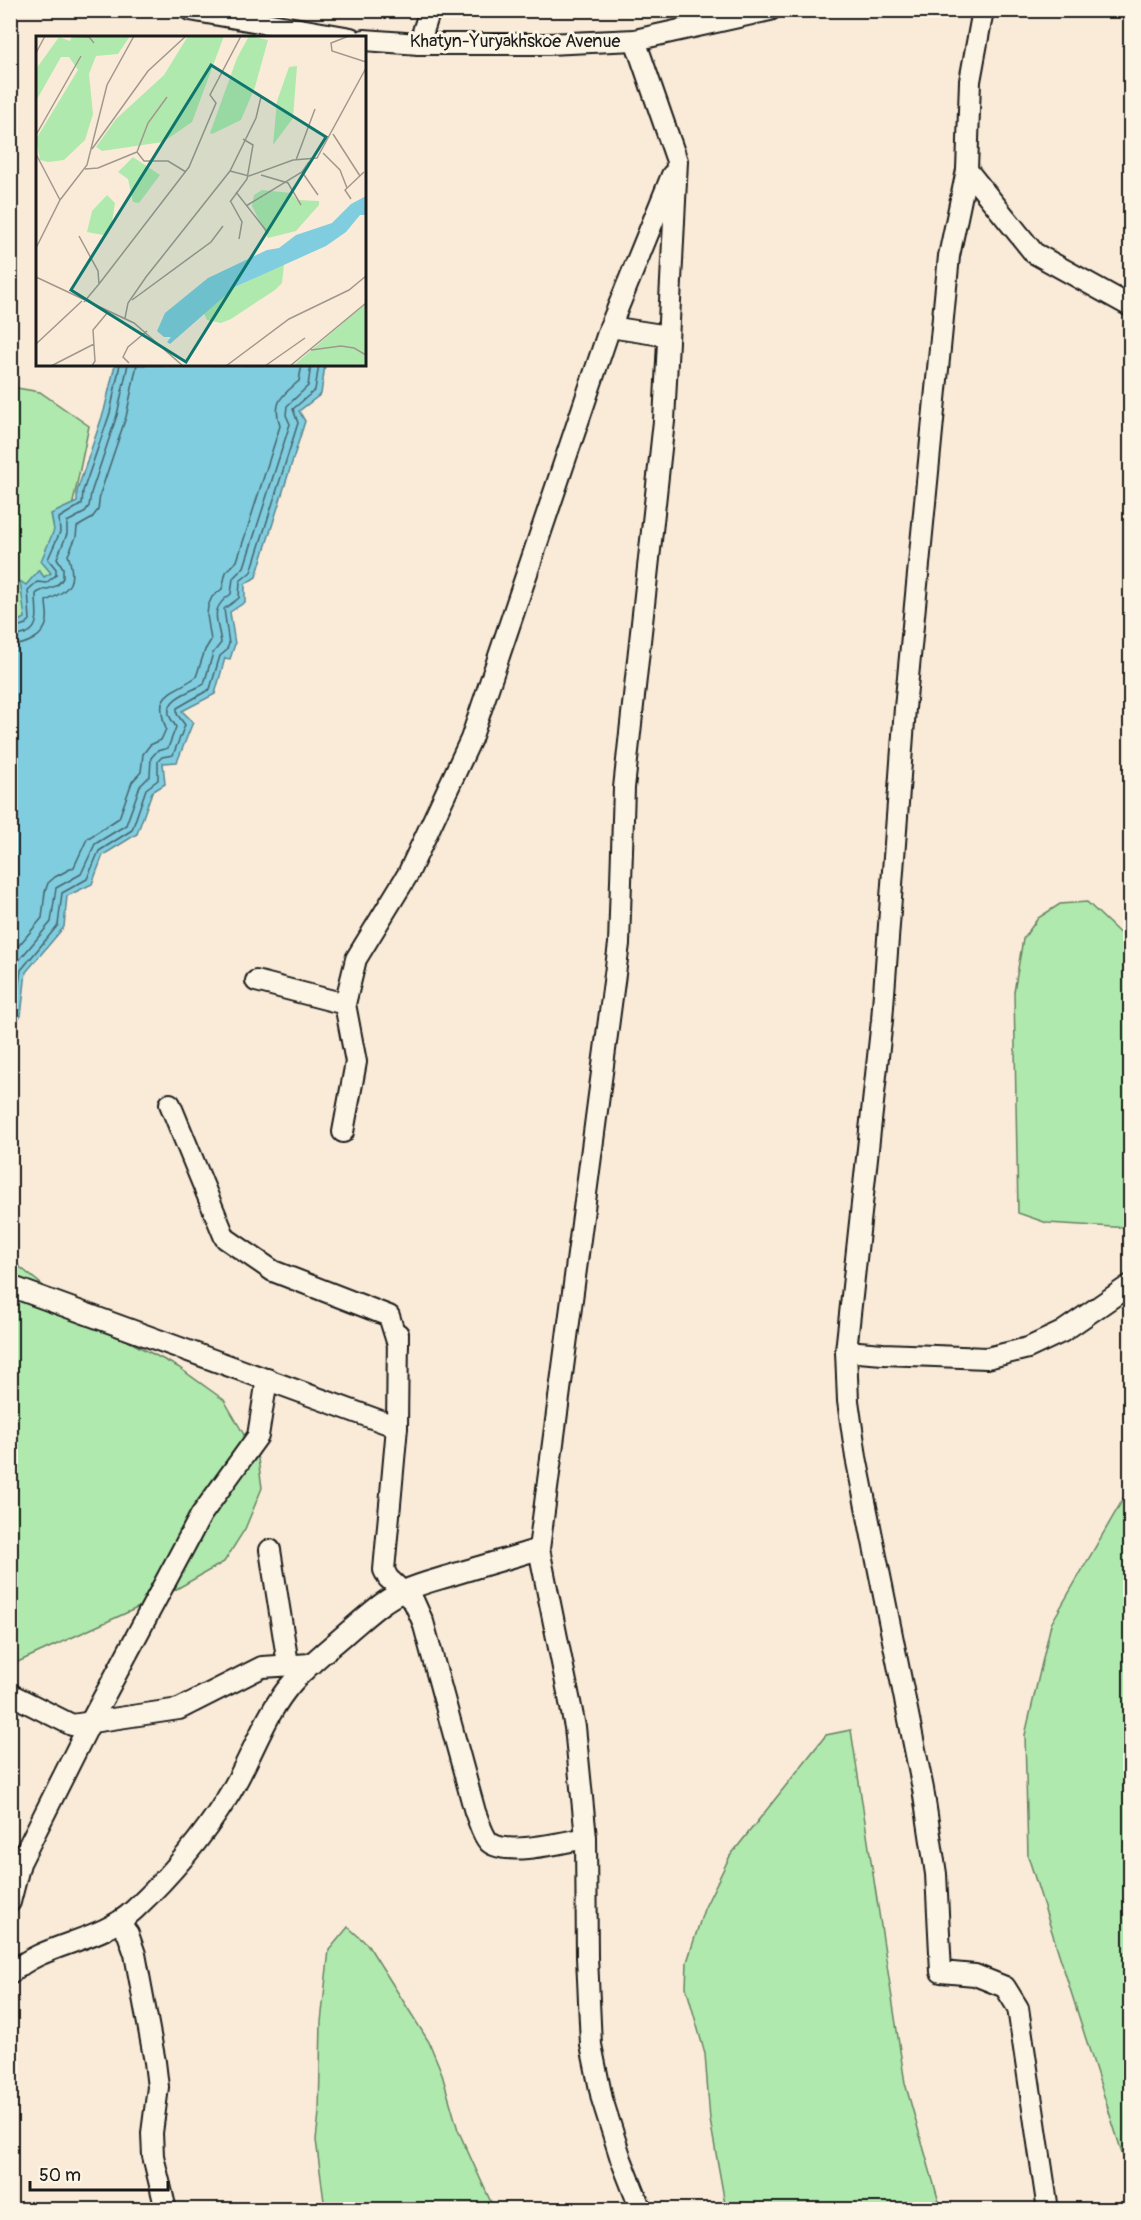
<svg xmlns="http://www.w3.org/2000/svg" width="1141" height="2220" font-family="Pangolin,sans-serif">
<rect width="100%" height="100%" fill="#faebd8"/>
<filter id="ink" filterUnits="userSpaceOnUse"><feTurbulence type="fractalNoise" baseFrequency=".0167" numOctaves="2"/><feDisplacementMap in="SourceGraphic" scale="12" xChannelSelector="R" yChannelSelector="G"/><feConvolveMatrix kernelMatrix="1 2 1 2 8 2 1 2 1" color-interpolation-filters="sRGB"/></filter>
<g filter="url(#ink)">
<g fill="#b0e9ad" stroke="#668264" stroke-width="1.5">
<polygon points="11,387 40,392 89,426 42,651 11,701"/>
<polygon points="1087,902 1130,943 1130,1228 1047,1223 1018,1213 1014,992 1023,939 1038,918 1060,904"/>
<polygon points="10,1259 82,1317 178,1367 224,1400 258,1459 262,1488 245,1529 224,1562 166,1595 11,1665"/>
<polygon points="1130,1487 1130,2178 1028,1856 1025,1735 1051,1624"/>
<polygon points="851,1730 905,2083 941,2209 726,2209 710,2120 705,2054 686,1987 687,1962 704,1909 730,1856 826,1735"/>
<polygon points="348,1927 368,1945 429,2042 441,2071 458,2130 494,2209 325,2209 316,2140 319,2113 321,2022 329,1950"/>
</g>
<polygon fill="#80cddf" stroke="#588691" stroke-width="1.5" points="115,365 325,365 321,394 299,411 305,421 256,577 245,584 245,602 230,612 235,644 230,659 225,658 215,694 182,711 193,722 177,762 163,763 165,784 152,792 137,834 103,855 92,884 67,896 64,927 26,972 21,1016 11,1024 11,624 25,618 20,581 26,585 39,570 44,577 51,573 41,561 54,530 51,514 77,502 77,491 104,411"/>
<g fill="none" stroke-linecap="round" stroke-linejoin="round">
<g stroke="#44636a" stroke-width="1.5">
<polyline points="10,629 26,624 30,620 28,590 37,582 46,583 56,575 56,569 48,559 60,532 59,518 82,504 83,491 110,413 120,364"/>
<path d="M10 637C44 634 36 618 36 594 43 586 54 593 63 578V568L57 558 67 534V522L84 513 89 506 91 493 117 415 128 364"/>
<path d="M10 646C26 645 45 637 47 620 48 614 46 607 46 601 71 590 77 582 68 555L76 537 77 527 91 519 98 510 100 494 126 417 137 364"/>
<path d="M10 956 42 918 45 892 48 883 55 877 74 867 87 839 119 818 132 782 141 772 143 754 150 745 161 740 166 729C153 691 170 695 196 677L205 650 211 640 207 615 208 606 212 597 222 589 226 572 237 561 280 426C272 401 282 396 299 381L302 364"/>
<path d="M10 991 15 965 51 922 56 888 81 874 95 844 126 825 140 786 150 776 151 758 157 751 168 748 176 727C174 723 170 719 169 714 166 697 193 691 204 684L213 653 221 643C218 619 208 610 231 594L233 578 244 567 290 424 286 415 287 406 308 386 311 364"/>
<polyline points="10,1017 15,1012 21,970 58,925 62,893 87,879 99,851 132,830 146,789 158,780 158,761 162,757 173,755 185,725 177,714 177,708 210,689 220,656 226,651 229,644 224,609 239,598 240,581 251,572 298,423 293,409 315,390 319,364"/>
</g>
<g stroke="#1c1c1c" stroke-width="24">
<g id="minor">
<polyline points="190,10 351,38"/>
<polyline points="983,10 970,81 967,170 1034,253 1130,306"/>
<polyline points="364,40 419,44 548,44 635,40 770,10"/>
<polyline points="635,40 677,161 664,421 624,788 619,944 539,1549 575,1727 586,1838 587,1957 591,2045 602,2099 621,2159 641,2210"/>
<polyline points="419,44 430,10"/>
<polyline points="967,170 949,256 905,708 882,1020 846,1351 848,1401 856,1457 923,1789 936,1874 941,1972 975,1975 1005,1987 1018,2008 1048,2210"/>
<polyline points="610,327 668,336"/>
<polyline points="256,981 345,1004"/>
<polyline points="170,1104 225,1238 273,1271 389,1316 398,1345"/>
<polyline points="343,1132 356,1062 345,1004 356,959 408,874 471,739 610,327 672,175"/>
<polyline points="10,1286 397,1427"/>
<path d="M398 1334 397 1427 384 1570 388 1578 414 1602 423 1622 475 1812C479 1821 482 1835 489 1842 506 1857 564 1842 586 1838"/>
<polyline points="846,1351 883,1354 987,1358 1028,1348 1062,1332 1130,1285"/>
<polyline points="270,1550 288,1664"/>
<polyline points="10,1694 72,1725 179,1709 262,1667 311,1664"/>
<polyline points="10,1902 20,1863 90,1723 201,1515 258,1436 267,1379"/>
<polyline points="119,1922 128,1934 135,1954 155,2062 158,2087 152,2133 153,2156 166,2210"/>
<path d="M10 1974C44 1942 99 1943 134 1910 169 1877 202 1838 227 1798 251 1761 263 1716 292 1683 309 1664 330 1648 349 1631 367 1616 383 1600 404 1591 419 1584 436 1580 452 1575 481 1566 510 1558 539 1549"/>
</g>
</g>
<use href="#minor" stroke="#fcf5e5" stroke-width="20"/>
</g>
</g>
<g text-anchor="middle" stroke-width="6" stroke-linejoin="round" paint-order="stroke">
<g font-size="18" fill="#1c1c1c" stroke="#fcf5e5">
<text x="515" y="47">Khatyn-Yuryakhskoe Avenue</text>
</g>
</g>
<g transform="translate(36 36)">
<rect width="330" height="330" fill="#faebd8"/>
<path d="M36 0H94L82 18 60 20 53 38 57 78 49 104 28 124 12 126 4 124 0 103 42 34 33 21H25L0 65V33L23 1 34 5ZM152 0H188L156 86 127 106 66 115 60 111 80 83 128 39ZM213 0 232 4 219 51 205 84 176 98 174 97 201 22ZM261 30 257 82 237 109 241 65 253 31ZM97 121 124 139 103 167 97 166 92 143 82 136ZM226 154 255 157 261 164 283 165V169L260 195 232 202 216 170 218 159ZM71 159 79 167 75 192 67 199 51 196 56 175ZM248 228 246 247 239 254 195 283 185 287 171 284 168 277 187 257ZM330 268V330H257L315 280Z" fill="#b0e9ad"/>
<path d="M330 160V179H324L310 196 290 210 199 251 134 308 131 306 135 301H128L121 295 129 277 172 242 231 214 243 212 260 199 296 187 315 168Z" fill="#80cddf"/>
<path fill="none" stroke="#a1988d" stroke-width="1.5" d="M27 0 53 1 58 7M313 0 295 7 296 15 330 26M0 17 9 0M297 98 324 140M0 99 45 20M56 113 112 35 150 0M101 116 112 87 131 61M287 117 304 134 311 152M0 118 24 164M260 124 279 73M49 133 62 132 101 116 108 125H132L150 136M194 135 213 140 257 124 281 122 330 32M266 136 282 159M225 139 252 147 265 169M200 156 232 197M315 163 309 154 328 136M194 166 211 143 217 109 207 103M195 166 206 186 203 203M210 170 266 136 273 126M43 200 62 235 63 248 48 266M0 212 24 164 51 129 71 49 98 0M0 241 98 287 147 330M63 248 153 131 180 67 174 59 205 0M96 264 175 206 187 190M89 282 92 267 110 241 194 135 220 82 225 61M0 308 46 265M275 314 305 310 318 312 330 319M93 327 87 321 92 311 111 295M15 330 58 308M56 330 59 325 57 294 72 276M190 330 253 283 313 254 330 240M229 330 269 302M254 330 330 267"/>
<path fill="#0f766e" fill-opacity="0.15" stroke="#0f766e" stroke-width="3" d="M175 29 290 101 150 326 35 254Z"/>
<rect width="330" height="330" fill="none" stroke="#1c1c1c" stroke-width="3"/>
</g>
<rect width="1141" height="2220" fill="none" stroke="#fcf5e5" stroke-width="36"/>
<rect x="18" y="18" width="1105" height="2184" fill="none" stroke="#1c1c1c" stroke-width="2" filter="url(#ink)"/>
<path d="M30 2181v9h138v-9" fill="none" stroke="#1c1c1c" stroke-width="3"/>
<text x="39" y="2181" font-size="18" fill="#1c1c1c" stroke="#fcf5e5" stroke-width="4.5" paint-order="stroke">50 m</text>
</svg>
